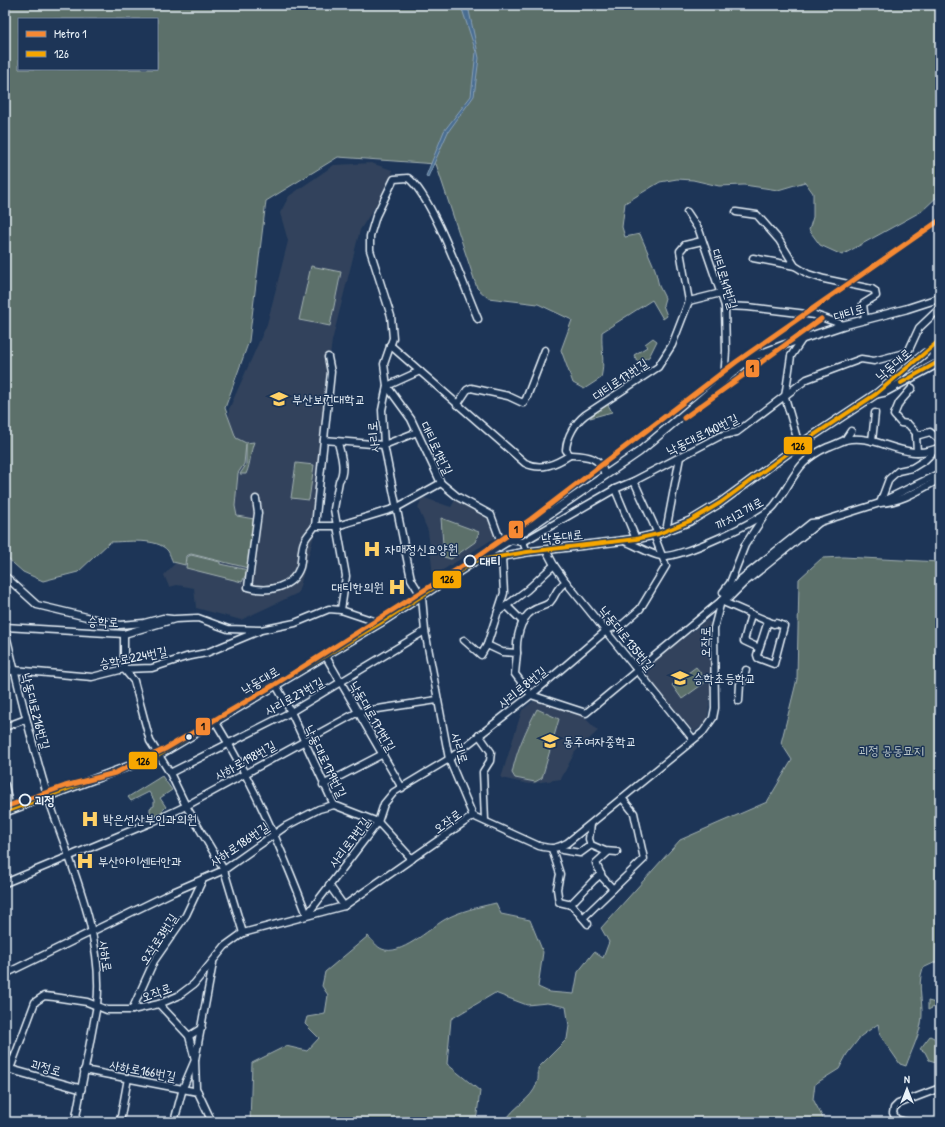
<svg xmlns="http://www.w3.org/2000/svg" width="945" height="1127" font-family="'Patrick Hand','Poor Story',sans-serif">
<rect width="100%" height="100%" fill="#1d3557"/>
<filter id="ink" filterUnits="userSpaceOnUse"><feTurbulence type="fractalNoise" baseFrequency=".025" numOctaves="2"/><feDisplacementMap in="SourceGraphic" scale="8" xChannelSelector="R" yChannelSelector="G"/><feConvolveMatrix kernelMatrix="1 2 1 2 8 2 1 2 1" color-interpolation-filters="sRGB"/></filter>
<g filter="url(#ink)">
<g fill="#30425c">
<polygon points="371,163 392,170 393,179 360,230 332,341 326,389 314,536 298,593 241,620 196,608 194,588 177,585 169,587 164,575 192,545 228,553 229,409 267,324 288,241 280,213 289,196 334,165"/>
<polygon points="422,497 451,507 455,500 491,515 498,536 433,576 428,531 418,508"/>
<polygon points="707,620 711,624 712,686 707,722 694,732 642,671"/>
<polygon points="536,699 583,716 598,731 575,752 561,779 529,784 501,778 522,710"/>
</g>
<g fill="#5b6f6a" stroke="#a2b0b1" fill-rule="evenodd">
<path d="M5 5H940V194L922 211 842 255 820 245 809 230 813 217V193L805 182 778 190 744 185 719 186 693 180 677 179 660 182 625 203 622 227 625 237 640 234 655 269 659 286 665 298 663 305 667 316 663 319 652 300 602 332C601 348 605 362 601 378L584 389 573 383 561 350 572 320 538 304 488 298 477 288 436 164 338 157 266 201 249 341 225 408 236 438 246 443 254 442C250 452 251 463 246 474H240L246 465V444L244 464 238 473 235 506 237 516 254 519 248 568 191 554 186 556 185 565 173 562C171 559 170 554 168 551 157 537 126 542 110 542L78 572 43 581 23 572 5 556ZM19 19H157V69H19Z"/>
<polygon points="311,266 341,272 330,326 299,320"/>
<polygon points="653,338 657,341 649,357 638,362 634,355 647,347 645,344"/>
<polygon points="607,403 612,412 590,418"/>
<polygon points="296,463 314,465 309,500 291,498"/>
<polygon points="441,518 479,532 475,542 451,559 444,557"/>
<polygon points="191,555 220,562 220,564 248,570 242,582 186,568 187,557"/>
<path d="M843 557 940 562V960L923 968C916 987 925 1005 921 1024 918 1038 911 1052 906 1066L900 1064 880 1035 878 1024 861 1036 847 1054 839 1069 815 1084 813 1099 825 1122H505C512 1107 532 1100 537 1083 539 1079 538 1072 538 1068L567 1039 569 1026 566 1007 547 1003 527 1005 495 993 451 1019 447 1064 480 1091 476 1122H250L252 1063 286 1046 307 1051 319 1038 305 1024 307 1017 325 1014 328 995 322 986 325 972 368 936C372 940 377 947 382 949 400 957 429 929 444 920 459 911 479 907 496 903L501 914 530 920 543 952 538 987 549 992 574 994 578 972 594 952 603 958 609 942 601 928 680 840 767 802 792 760 781 743 797 679 799 579 822 558Z"/>
<polygon points="696,667 707,681 682,699 672,685"/>
<path d="M537 709 559 719 542 778 535 782 515 778 512 773C517 749 526 730 537 709Z"/>
<polygon points="162,776 172,790 160,798 166,807 152,821 150,816 150,808 154,806 154,800 149,792 131,801 128,797"/>
<polygon points="928,1001 940,1004 940,1013 934,1007 928,1010"/>
<polygon points="930,1036 940,1041 940,1063 929,1060 925,1052 920,1049"/>
</g>
<polygon fill="#4a6d91" stroke="#89a2ba" points="462,5 468,6 479,58 474,96 448,132 428,177 426,176 444,131 471,96 476,52 462,9"/>
<g fill="none" stroke-linecap="round" stroke-linejoin="round">
<g stroke="#3b516f" stroke-width="7" stroke-dasharray="7 3.5" stroke-linecap="butt">
<polyline points="925,353 940,340"/>
<polyline points="935,365 940,361"/>
</g>
<g stroke="#e8f1f8" stroke-width="9">
<g id="minor">
<polyline points="687,212 699,230 725,306 726,351 724,380"/>
<polyline points="736,212 757,215 779,240 795,266"/>
<polyline points="753,258 795,266 808,274 824,279 872,289 875,291 876,296 863,304 865,320"/>
<polyline points="689,301 721,293"/>
<polyline points="725,306 748,307 815,315 844,325"/>
<path d="M390 345 525 463C541 471 556 464 570 455"/>
<polyline points="420,371 387,386 411,419 441,483 458,497 491,515 502,545"/>
<polyline points="912,388 899,403 894,415 901,423 908,424 916,433 916,436 930,432 940,440"/>
<polyline points="457,405 467,390 471,388 508,396 523,403 526,399 545,350"/>
<polyline points="916,436 917,452"/>
<polyline points="324,440 384,445 417,432"/>
<polyline points="845,440 851,431"/>
<polyline points="872,441 875,413"/>
<path d="M338 443C341 454 346 471 339 481L334 509 346 576 341 610 380 623"/>
<polyline points="799,445 785,397 791,356 803,338"/>
<path d="M605 475C600 456 587 456 570 455L566 450C567 436 575 423 585 415L658 367 672 345 689 301 680 251 685 245 702 241"/>
<polyline points="634,481 658,534"/>
<polyline points="615,489 636,539"/>
<path d="M256 499 258 513 248 587C267 593 293 588 300 567 302 559 301 549 304 542 306 536 312 531 315 526L331 372 328 357"/>
<polyline points="881,502 940,473"/>
<polyline points="880,503 889,479 898,471 912,468 925,460 936,449"/>
<polyline points="315,526 337,526 396,508 441,483"/>
<polyline points="666,531 680,457"/>
<polyline points="510,540 523,542 527,552"/>
<path d="M624 541C636 545 649 554 661 556 679 559 763 520 774 506 794 481 795 461 828 447 834 445 840 442 845 440 878 432 904 464 940 447"/>
<polyline points="523,542 615,489 634,481 720,436 737,432 807,379 861,359 874,361 908,352 919,328 940,308"/>
<polyline points="546,550 554,565 566,582 693,739"/>
<polyline points="5,576 37,605 120,625 144,623 163,618 172,619"/>
<polyline points="723,592 730,583 745,545 766,513"/>
<polyline points="721,601 774,624 776,623 784,626 774,664 758,658 757,655 768,621"/>
<polyline points="507,606 523,622"/>
<polyline points="498,612 527,590 554,565"/>
<polyline points="751,614 744,641 759,648"/>
<polyline points="5,627 124,634 175,619 198,618 228,629 261,630 295,623 329,609 341,610"/>
<path d="M5 630C18 686 31 742 48 797 69 862 105 936 97 1005L75 1122"/>
<polyline points="124,634 124,669 134,681 150,741 170,773 186,806 224,870 243,933"/>
<polyline points="464,640 481,655 487,645 504,593 502,557"/>
<path d="M487 645 502 652 517 653 515 674 531 695 586 713 721 601 729 598 744 583 820 522 880 503C902 502 921 489 940 479"/>
<path d="M517 653C516 639 520 619 532 611 537 607 544 607 549 603 556 597 555 588 566 582"/>
<polyline points="325,655 402,788"/>
<polyline points="5,673 14,670 92,677 124,669 152,668 186,657 206,653 259,631"/>
<polyline points="276,685 291,712 334,805 378,822 412,859"/>
<polyline points="739,701 740,684 743,681 746,670"/>
<path d="M215 721C253 782 281 848 307 915"/>
<polyline points="5,727 26,719"/>
<polyline points="479,735 491,752 490,761 483,772 485,821"/>
<polyline points="170,773 291,712 425,631"/>
<polyline points="5,785 10,810"/>
<polyline points="323,785 383,754"/>
<path d="M473 816 449 759 425 631 422 597 411 579 384 445 382 410 387 386 384 364 393 338 391 316 370 250V236L376 216 394 179 408 178C432 195 465 289 478 319"/>
<path d="M473 816 539 846C551 849 556 849 567 843L703 732 713 718 715 708 714 628 721 601 741 579 811 523 820 522"/>
<polyline points="591,824 589,839 591,845 605,851 617,852"/>
<polyline points="552,849 560,874 557,889 559,902 572,905 588,924"/>
<polyline points="562,850 580,853 591,845"/>
<polyline points="608,852 596,863 602,877 613,889"/>
<polyline points="5,883 152,822 186,806 358,712 437,700"/>
<polyline points="329,885 344,906"/>
<polyline points="570,905 594,880 601,874"/>
<polyline points="307,915 378,822 384,804 394,792 449,759 531,695 607,630 623,624 640,609 666,566 654,535"/>
<polyline points="583,918 644,859 634,813 622,798"/>
<polyline points="5,974 173,892 224,870 286,826 319,809 334,805"/>
<polyline points="159,1004 189,1036 195,1060 196,1088 212,1122"/>
<polyline points="132,1010 154,961 186,915 203,879"/>
<polyline points="189,1036 202,1028"/>
<polyline points="5,1045 10,1069"/>
<polyline points="10,1069 35,1002 44,996 54,997 87,1002 107,1010 132,1010 159,1004 178,996 194,984 225,946 243,933 344,906 473,816"/>
<polyline points="84,1070 198,1092"/>
<polyline points="120,1122 128,1078"/>
<polyline points="174,1122 183,1088 195,1060 213,963"/>
<polyline points="906,1122 896,1119 893,1113 894,1108 898,1104 940,1088"/>
</g>
</g>
<g stroke="#e8f1f8" stroke-width="10">
<g id="major">
<polyline points="876,394 885,392 935,365"/>
<polyline points="479,559 523,532 639,452 750,358 784,345 844,325 906,309 940,298"/>
<polyline points="5,812 159,755 380,623 475,561 527,552 636,539 658,534 690,521 720,503 799,445 876,394 925,353"/>
<polyline points="5,1068 81,1089"/>
</g>
</g>
<use href="#minor" stroke="#1d3557" stroke-width="6"/>
<use href="#major" stroke="#1d3557" stroke-width="7"/>
<g stroke="#1d3557" stroke-width="7">
<g id="bus-1">
<polyline points="901,383 940,361"/>
<polyline points="5,812 159,755 380,623 475,561 527,552 636,539 658,534 690,521 720,503 799,445 876,394 940,340"/>
</g>
</g>
<use href="#bus-1" stroke="#f7a600" stroke-width="4"/>
<g stroke="#1d3557" stroke-width="8">
<g id="metro-1">
<polyline points="684,418 821,319"/>
<polyline points="5,807 65,786 115,773 165,749 274,685 475,558 531,519 736,362 940,220"/>
</g>
</g>
<use href="#metro-1" stroke="#f68933" stroke-width="5"/>
</g>
</g>
<defs>
<g id="university-bare" transform="scale(1.38)"><path d="M0-5L7-2L0 1L-7-2ZM-4 1L0 2.5L4 1V4Q0 6-4 4Z" fill="#ffd166" stroke="#1d3557" stroke-width="2.5" paint-order="stroke"/></g>
<g id="hospital-bare" transform="scale(1.38)"><path d="M-5-5h3v3.5h4V-5h3V5h-3V1.5h-4V5h-3Z" fill="#ffd166" stroke="#1d3557" stroke-width="2.5" paint-order="stroke"/></g>
<g id="school-bare" transform="scale(1.38)"><path d="M0-5L7-2L0 1L-7-2ZM-4 1L0 2.5L4 1V4Q0 6-4 4Z" fill="#ffd166" stroke="#1d3557" stroke-width="2.5" paint-order="stroke"/></g>
</defs>
<g fill-rule="evenodd">
<use href="#university-bare" x="279" y="399"/>
<use href="#hospital-bare" x="372" y="549"/>
<use href="#hospital-bare" x="397" y="587"/>
<use href="#school-bare" x="680" y="678"/>
<use href="#school-bare" x="550" y="741"/>
<use href="#hospital-bare" x="90" y="819"/>
<use href="#hospital-bare" x="85" y="861"/>
</g>
<g fill="#1d3557" stroke="#e8f1f8" stroke-width="2">
<circle cx="470" cy="561" r="5.5"/>
<circle cx="25" cy="800" r="5.5"/>
</g>
<circle fill="#e8f1f8" stroke="#1d3557" stroke-width="1.5" cx="189" cy="737" r="3.5"/>
<g text-anchor="middle" stroke-width="3" stroke-linejoin="round" paint-order="stroke">
<g font-size="13" fill="#e8f1f8" stroke="#1d3557">
<text transform="translate(725 279) rotate(73)" y="5">대티로41번길</text>
<text transform="translate(849 312) rotate(-16)" y="5">대티로</text>
<text transform="translate(893 364) rotate(-40)" y="5">낙동대로</text>
<text transform="translate(620 379) rotate(-34)" y="5">대티로17번길</text>
<text transform="translate(702 434) rotate(-26)" y="5">낙동대로140번길</text>
<text transform="translate(373 437) rotate(-96)" y="5">사리로</text>
<text transform="translate(437 448) rotate(64)" y="5">대티로1번길</text>
<text transform="translate(739 513) rotate(-29)" y="5">까치고개로</text>
<text transform="translate(562 536) rotate(-7)" y="5">낙동대로</text>
<text transform="translate(103 621) rotate(3)" y="5">승학로</text>
<text transform="translate(627 638) rotate(51)" y="5">낙동대로135번길</text>
<text transform="translate(705 642) rotate(-89)" y="5">오작로</text>
<text transform="translate(133 657) rotate(-11)" y="5">승학로224번길</text>
<text transform="translate(260 680) rotate(-31)" y="5">낙동대로</text>
<text transform="translate(522 687) rotate(-39)" y="5">사리로8번길</text>
<text transform="translate(294 696) rotate(-29)" y="5">사리로27번길</text>
<text transform="translate(36 711) rotate(75)" y="5">낙동대로216번길</text>
<text transform="translate(373 716) rotate(60)" y="5">낙동대로171번길</text>
<text transform="translate(460 748) rotate(74)" y="5">사리로</text>
<text transform="translate(245 760) rotate(-29)" y="5">사하로198번길</text>
<text transform="translate(326 761) rotate(64)" y="5">낙동대로179번길</text>
<text transform="translate(447 821) rotate(-36)" y="5">오작로</text>
<text transform="translate(349 842) rotate(-53)" y="5">사리로7번길</text>
<text transform="translate(239 844) rotate(-34)" y="5">사하로186번길</text>
<text transform="translate(158 939) rotate(-57)" y="5">오작로3번길</text>
<text transform="translate(106 956) rotate(82)" y="5">사하로</text>
<text transform="translate(156 992) rotate(-20)" y="5">오작로</text>
<text transform="translate(46 1067) rotate(16)" y="5">괴정로</text>
<text transform="translate(143 1070) rotate(11)" y="5">사하로166번길</text>
</g>
<g font-size="13" fill="#e8f1f8" stroke="#1d3557" text-anchor="start">
<text x="292" y="404">부산보건대학교</text>
<text x="385" y="554">자매정신요양원</text>
<text x="384" y="592" text-anchor="end">대티한의원</text>
<text x="693" y="683">승학초등학교</text>
<text x="563" y="746">동주여자중학교</text>
<text x="103" y="824">박은선산부인과의원</text>
<text x="98" y="866">부산아이센터안과</text>
</g>
<g font-size="13" font-weight="bold" fill="#e8f1f8" stroke="#1d3557" text-anchor="start">
<text x="480" y="566">대티</text>
<text x="34" y="805">괴정</text>
</g>
<g font-size="13" fill="#b7c4c6" stroke="#1d3557">
<text x="891" y="755">괴정 공동묘지</text>
</g>
</g>
<g stroke="#1d3557" stroke-width="1.5">
<rect x="745" y="359" width="15" height="19" rx="4" fill="#f68933"/>
<rect x="783" y="436" width="30" height="19" rx="4" fill="#f7a600"/>
<rect x="508" y="520" width="16" height="19" rx="4" fill="#f68933"/>
<rect x="432" y="570" width="30" height="19" rx="4" fill="#f7a600"/>
<rect x="195" y="717" width="16" height="19" rx="4" fill="#f68933"/>
<rect x="128" y="751" width="30" height="19" rx="4" fill="#f7a600"/>
</g>
<g font-size="11" text-anchor="middle" font-weight="bold" fill="#111">
<text x="752" y="372">1</text>
<text x="798" y="450">126</text>
<text x="516" y="533">1</text>
<text x="447" y="583">126</text>
<text x="203" y="730">1</text>
<text x="143" y="765">126</text>
</g>
<rect width="945" height="1127" fill="none" stroke="#1d3557" stroke-width="20"/>
<rect x="10" y="10" width="925" height="1107" fill="none" stroke="#e8f1f8" stroke-width="1.5" filter="url(#ink)"/>
<rect x="18" y="18" width="140" height="52" fill="#1d3557" stroke="#6e8097"/>
<rect x="26" y="31" width="20" height="6" fill="#f68933" stroke="#6e8097"/>
<text x="54" y="38" font-size="12" fill="#e8f1f8">Metro 1</text>
<rect x="26" y="51" width="20" height="6" fill="#f7a600" stroke="#6e8097"/>
<text x="54" y="58" font-size="12" fill="#e8f1f8">126</text>
<g transform="translate(907 1089)" stroke="#1d3557" stroke-width="3" paint-order="stroke">
<path d="M0-3L7 15L0 10L-7 15Z" fill="#e8f1f8"/>
<text y="-6" font-size="11" font-weight="bold" text-anchor="middle" fill="#e8f1f8">N</text>
</g>
</svg>
